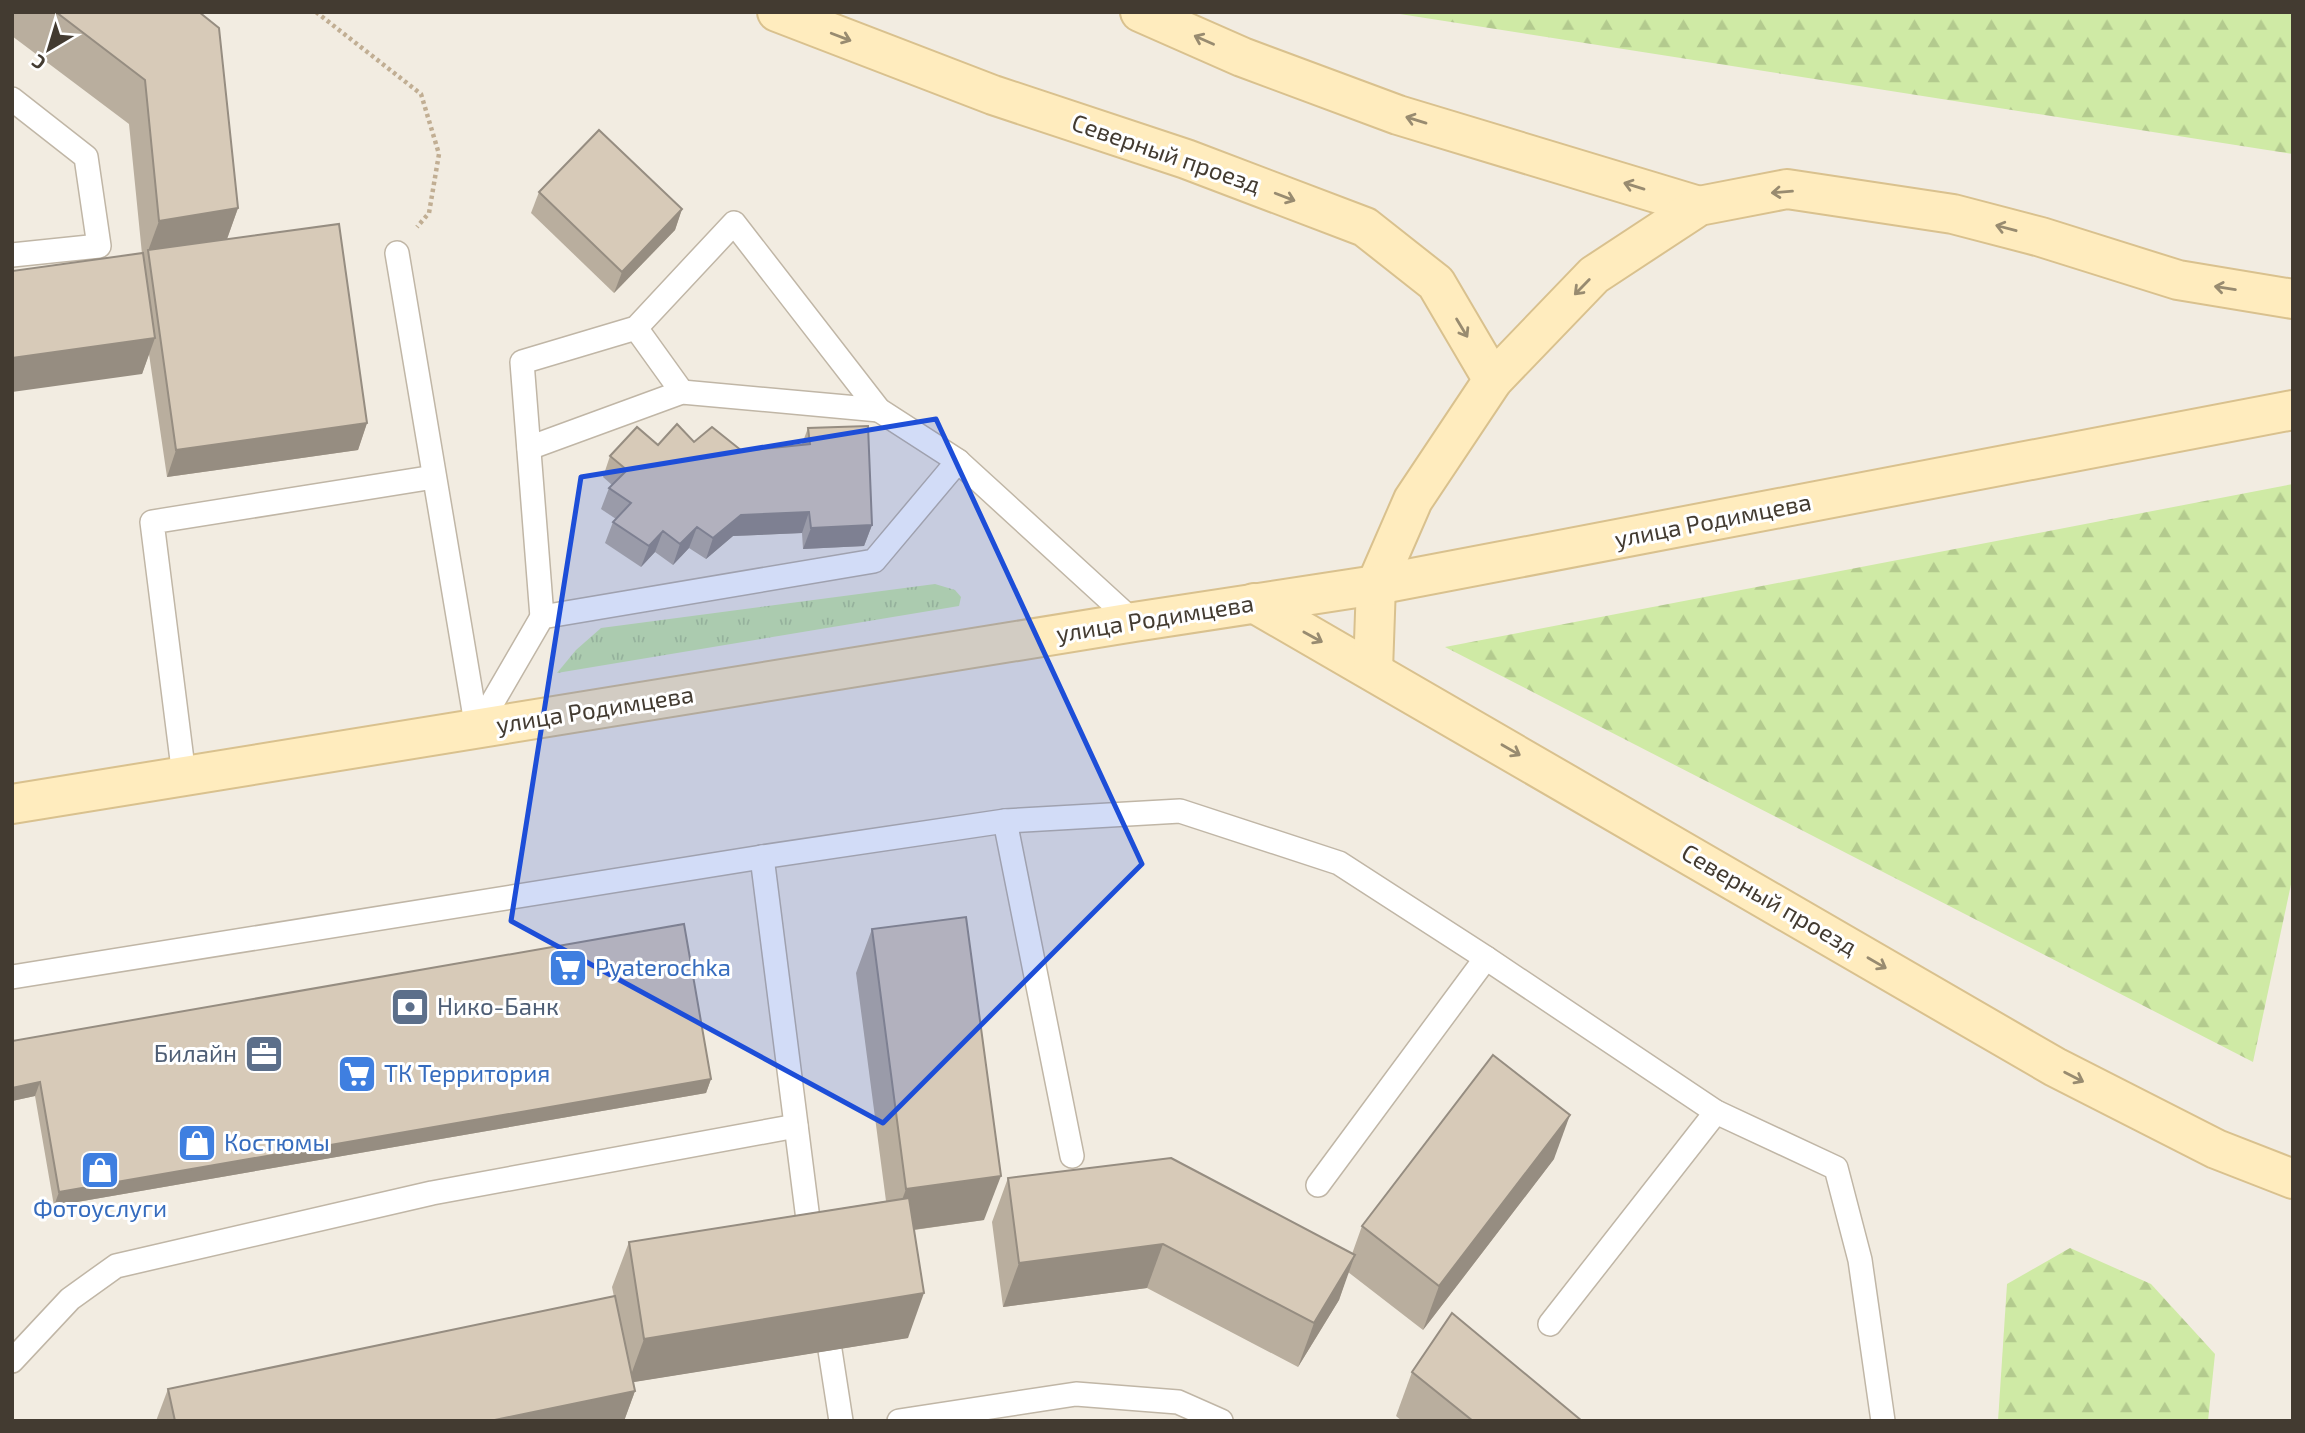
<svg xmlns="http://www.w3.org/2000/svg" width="2305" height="1433" font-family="'Exo 2',sans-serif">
<defs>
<pattern id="grass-tufts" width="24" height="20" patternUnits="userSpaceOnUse" patternTransform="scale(1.75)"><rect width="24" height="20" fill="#cfeaa5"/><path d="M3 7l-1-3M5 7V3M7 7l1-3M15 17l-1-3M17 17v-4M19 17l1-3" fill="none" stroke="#b3ca8e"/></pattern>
<pattern id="forest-firs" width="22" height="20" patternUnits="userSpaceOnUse" patternTransform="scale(1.75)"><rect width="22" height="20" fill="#cfeaa5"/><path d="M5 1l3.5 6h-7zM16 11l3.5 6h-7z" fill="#b3ca8e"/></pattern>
</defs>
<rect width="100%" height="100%" fill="#f2ece1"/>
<polygon fill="url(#grass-tufts)" points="935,584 955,590 961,597 959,606 557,673 576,650 601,628"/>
<g fill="url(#forest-firs)">
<polygon points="1387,12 2293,12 2293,154"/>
<polygon points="2293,484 2293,875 2253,1062 1445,647"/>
<polygon points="2070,1248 2151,1284 2215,1354 2208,1421 1998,1421 2007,1284"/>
</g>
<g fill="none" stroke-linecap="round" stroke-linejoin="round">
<g stroke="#c0b6a6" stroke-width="26">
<g id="lane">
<polyline points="12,99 86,157 99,246 12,255"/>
<polyline points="397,253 477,729"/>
<polyline points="636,328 682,392"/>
<polyline points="529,448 682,392 879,410"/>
<polyline points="542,617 522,362 636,328 734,223 879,410 958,461"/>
<polyline points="477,729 542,617 874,561 958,461 1134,622"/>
<polyline points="184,776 152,522 434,477"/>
<polyline points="1005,821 1072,1156"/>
<polyline points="762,857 811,1243"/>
<polyline points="12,977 762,857 1005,821 1180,811 1339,863 1486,958 1716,1112 1836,1168 1860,1260 1883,1421"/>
<polyline points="1318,1185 1486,958"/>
<polyline points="1550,1324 1716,1112"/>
<polyline points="830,1350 841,1421"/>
<polyline points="12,1361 70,1299 116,1266 432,1193 796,1126"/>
<polyline points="899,1421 1076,1394 1178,1402 1221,1421"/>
</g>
</g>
<g stroke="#d9c18e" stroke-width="42">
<g id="secondary">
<polyline points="777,12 993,95 1186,159 1365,227 1436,283 1493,380"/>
<polyline points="1140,12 1242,57 1398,115 1699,206"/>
<polyline points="1254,603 2055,1067 2216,1149 2293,1179"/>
<polyline points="1373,670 1376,585 1413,500 1493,380 1594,275 1699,206 1787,189 1953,214 2041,237 2178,280 2293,299"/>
<polyline points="12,804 1134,622 1376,585 2293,410"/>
</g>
</g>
<polyline stroke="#c1ae93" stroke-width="4.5" stroke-dasharray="3.5 3.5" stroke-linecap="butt" points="316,12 421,94 439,154 429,213 417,227"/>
<use href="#lane" stroke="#fff" stroke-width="23"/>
<use href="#secondary" stroke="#ffecbe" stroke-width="38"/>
</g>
<g fill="#b9ae9e">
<polygon points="12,12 199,12 238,208 227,239 367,423 358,450 167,477 149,354 142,374 142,254 129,124 12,36"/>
<polygon points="539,192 682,209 675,230 614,293 531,213"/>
<polygon points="808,428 872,525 864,546 803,549 802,533 733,536 706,559 689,548 673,565 655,552 641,567 605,543 613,522 616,519 601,509 609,488 612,485 603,477 610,456 658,445 742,451 802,444"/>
<polygon points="872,929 984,1220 914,1230 908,1338 633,1382 635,1391 624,1421 156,1421 168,1389 614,1297 612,1287 629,1242 886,1201 856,973"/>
<polygon points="12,1041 711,1079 706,1093 54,1206 35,1096 12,1101"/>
<polygon points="1554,1159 1423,1330 1348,1272 1339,1300 1298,1367 1147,1288 1003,1307 992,1222 1008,1178 1352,1254 1362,1226"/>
<polygon points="1412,1372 1582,1421 1402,1421 1396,1416"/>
</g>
<g fill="#968d81">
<polygon points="238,208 222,253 148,251 159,221"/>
<polygon points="682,209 675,230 614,293 622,272"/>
<polygon points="155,338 142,374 12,392 12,358"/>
<polygon points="367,423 358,450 167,477 176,450"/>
<polygon points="809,512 802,533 733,536 706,559 713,538 741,515"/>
<polygon points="872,525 864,546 803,549 811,528"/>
<polygon points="697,527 689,548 673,565 680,544"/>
<polygon points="663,531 655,552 641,567 649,546"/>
<polygon points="711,1079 706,1093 54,1206 59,1192"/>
<polygon points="40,1082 35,1096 12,1101 12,1088"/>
<polygon points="1570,1115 1554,1159 1423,1330 1439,1286"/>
<polygon points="1001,1176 984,1220 890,1233 906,1189"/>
<polygon points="1163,1244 1147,1288 1003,1307 1019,1263"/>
<polygon points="1355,1255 1339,1300 1298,1367 1314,1323"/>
<polygon points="924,1293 908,1338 628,1383 644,1339"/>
<polygon points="635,1391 624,1421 490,1421"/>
</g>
<g fill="#d7cab8" stroke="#968d81" stroke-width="2">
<polygon points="56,12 199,12 219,28 238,208 159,221 145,80"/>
<polygon points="599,130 682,209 622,272 539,192"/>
<polygon points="339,224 367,423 176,450 148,250"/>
<polygon points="143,253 155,338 12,358 12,271"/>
<polygon points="677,424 694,442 712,427 742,451 810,444 808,428 868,426 872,525 811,528 809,512 741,515 713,538 697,527 680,544 663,531 649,546 613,522 631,503 609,488 627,470 610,456 637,427 658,445"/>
<polygon points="966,917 1001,1176 906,1189 872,929"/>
<polygon points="684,924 711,1079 59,1192 40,1082 12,1088 12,1041"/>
<polygon points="1493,1055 1570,1115 1439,1286 1362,1226"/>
<polygon points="1171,1158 1355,1255 1314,1323 1163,1244 1019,1263 1008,1178"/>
<polygon points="909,1198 924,1293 644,1339 629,1242"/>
<polygon points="615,1296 635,1391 490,1421 175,1421 168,1389"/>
<polygon points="1452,1313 1582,1421 1473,1421 1412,1372"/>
</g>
<defs><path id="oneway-shaft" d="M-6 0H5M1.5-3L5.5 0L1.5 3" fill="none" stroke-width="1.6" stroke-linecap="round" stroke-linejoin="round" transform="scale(1.75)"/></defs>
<g stroke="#988b70">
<use href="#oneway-shaft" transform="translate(841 37) rotate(21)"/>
<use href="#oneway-shaft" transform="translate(1204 40) rotate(-156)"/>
<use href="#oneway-shaft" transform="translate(1416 120) rotate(-163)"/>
<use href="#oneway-shaft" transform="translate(1634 186) rotate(-163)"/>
<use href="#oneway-shaft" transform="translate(1782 192) rotate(175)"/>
<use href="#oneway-shaft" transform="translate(1285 197) rotate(21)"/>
<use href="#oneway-shaft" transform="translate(2006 228) rotate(-165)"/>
<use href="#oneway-shaft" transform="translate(1582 287) rotate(134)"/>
<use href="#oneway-shaft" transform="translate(2225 288) rotate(-171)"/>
<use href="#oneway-shaft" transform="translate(1462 328) rotate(59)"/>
<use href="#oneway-shaft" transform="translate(1313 637) rotate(29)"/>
<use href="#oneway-shaft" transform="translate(1511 750) rotate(30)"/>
<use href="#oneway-shaft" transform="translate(1877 963) rotate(30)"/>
<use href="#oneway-shaft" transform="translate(2074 1077) rotate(27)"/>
</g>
<path fill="#1d4ed8" fill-opacity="0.2" stroke="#1d4ed8" stroke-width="5" stroke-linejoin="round" d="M936 419 1142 864 883 1123 511 921 581 477Z"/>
<defs>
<g id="supermarket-square" transform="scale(2.0125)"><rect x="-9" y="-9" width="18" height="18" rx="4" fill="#3f7fe0" stroke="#fff"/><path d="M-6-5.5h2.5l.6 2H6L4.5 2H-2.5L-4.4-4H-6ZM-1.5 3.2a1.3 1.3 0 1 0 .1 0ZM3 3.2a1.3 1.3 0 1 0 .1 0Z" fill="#fff"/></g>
<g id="bank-square" transform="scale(2.0125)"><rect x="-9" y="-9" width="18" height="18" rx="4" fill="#5c6f8a" stroke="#fff"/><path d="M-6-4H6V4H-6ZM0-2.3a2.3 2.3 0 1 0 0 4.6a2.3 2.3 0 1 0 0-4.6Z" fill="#fff"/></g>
<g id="office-square" transform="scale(2.0125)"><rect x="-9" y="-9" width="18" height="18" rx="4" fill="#5c6f8a" stroke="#fff"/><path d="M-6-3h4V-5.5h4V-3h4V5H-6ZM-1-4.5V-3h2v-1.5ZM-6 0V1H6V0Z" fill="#fff"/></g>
<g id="shop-square" transform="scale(2.0125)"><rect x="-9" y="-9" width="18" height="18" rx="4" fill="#3f7fe0" stroke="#fff"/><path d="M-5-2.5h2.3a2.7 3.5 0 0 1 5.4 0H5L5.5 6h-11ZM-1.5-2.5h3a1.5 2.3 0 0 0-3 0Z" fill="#fff"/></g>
</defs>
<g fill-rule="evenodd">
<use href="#supermarket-square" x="568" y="968"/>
<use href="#bank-square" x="410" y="1007"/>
<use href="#office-square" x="264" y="1054"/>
<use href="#supermarket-square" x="357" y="1074"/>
<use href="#shop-square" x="197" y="1143"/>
<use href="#shop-square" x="100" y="1170"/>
</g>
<g text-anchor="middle" stroke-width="6" stroke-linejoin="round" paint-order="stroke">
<g font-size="24" fill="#433b31" stroke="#fff">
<text transform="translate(1166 154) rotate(19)" y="8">Северный проезд</text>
<text transform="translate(1713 521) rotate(-11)" y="8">улица Родимцева</text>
<text transform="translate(1155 619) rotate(-9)" y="8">улица Родимцева</text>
<text transform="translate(595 710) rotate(-9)" y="8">улица Родимцева</text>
<text transform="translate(1769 900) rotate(30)" y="8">Северный проезд</text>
</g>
<g font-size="24" fill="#366cbe" stroke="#fff" text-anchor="start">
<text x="595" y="976">Pyaterochka</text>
<text x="384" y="1082">ТК Территория</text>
<text x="224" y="1151">Костюмы</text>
<text x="100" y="1217" text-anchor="middle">Фотоуслуги</text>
</g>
<g font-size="24" fill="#4e5e75" stroke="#fff" text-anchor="start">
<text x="437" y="1015">Нико-Банк</text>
<text x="237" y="1062" text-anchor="end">Билайн</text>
</g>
</g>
<rect width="2305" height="1433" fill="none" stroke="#433b31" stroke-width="28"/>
<g transform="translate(49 49) rotate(218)" stroke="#ffffff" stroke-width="5" paint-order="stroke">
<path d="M0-5L12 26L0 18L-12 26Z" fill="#433b31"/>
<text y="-10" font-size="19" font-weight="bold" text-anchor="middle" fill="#433b31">С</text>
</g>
</svg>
